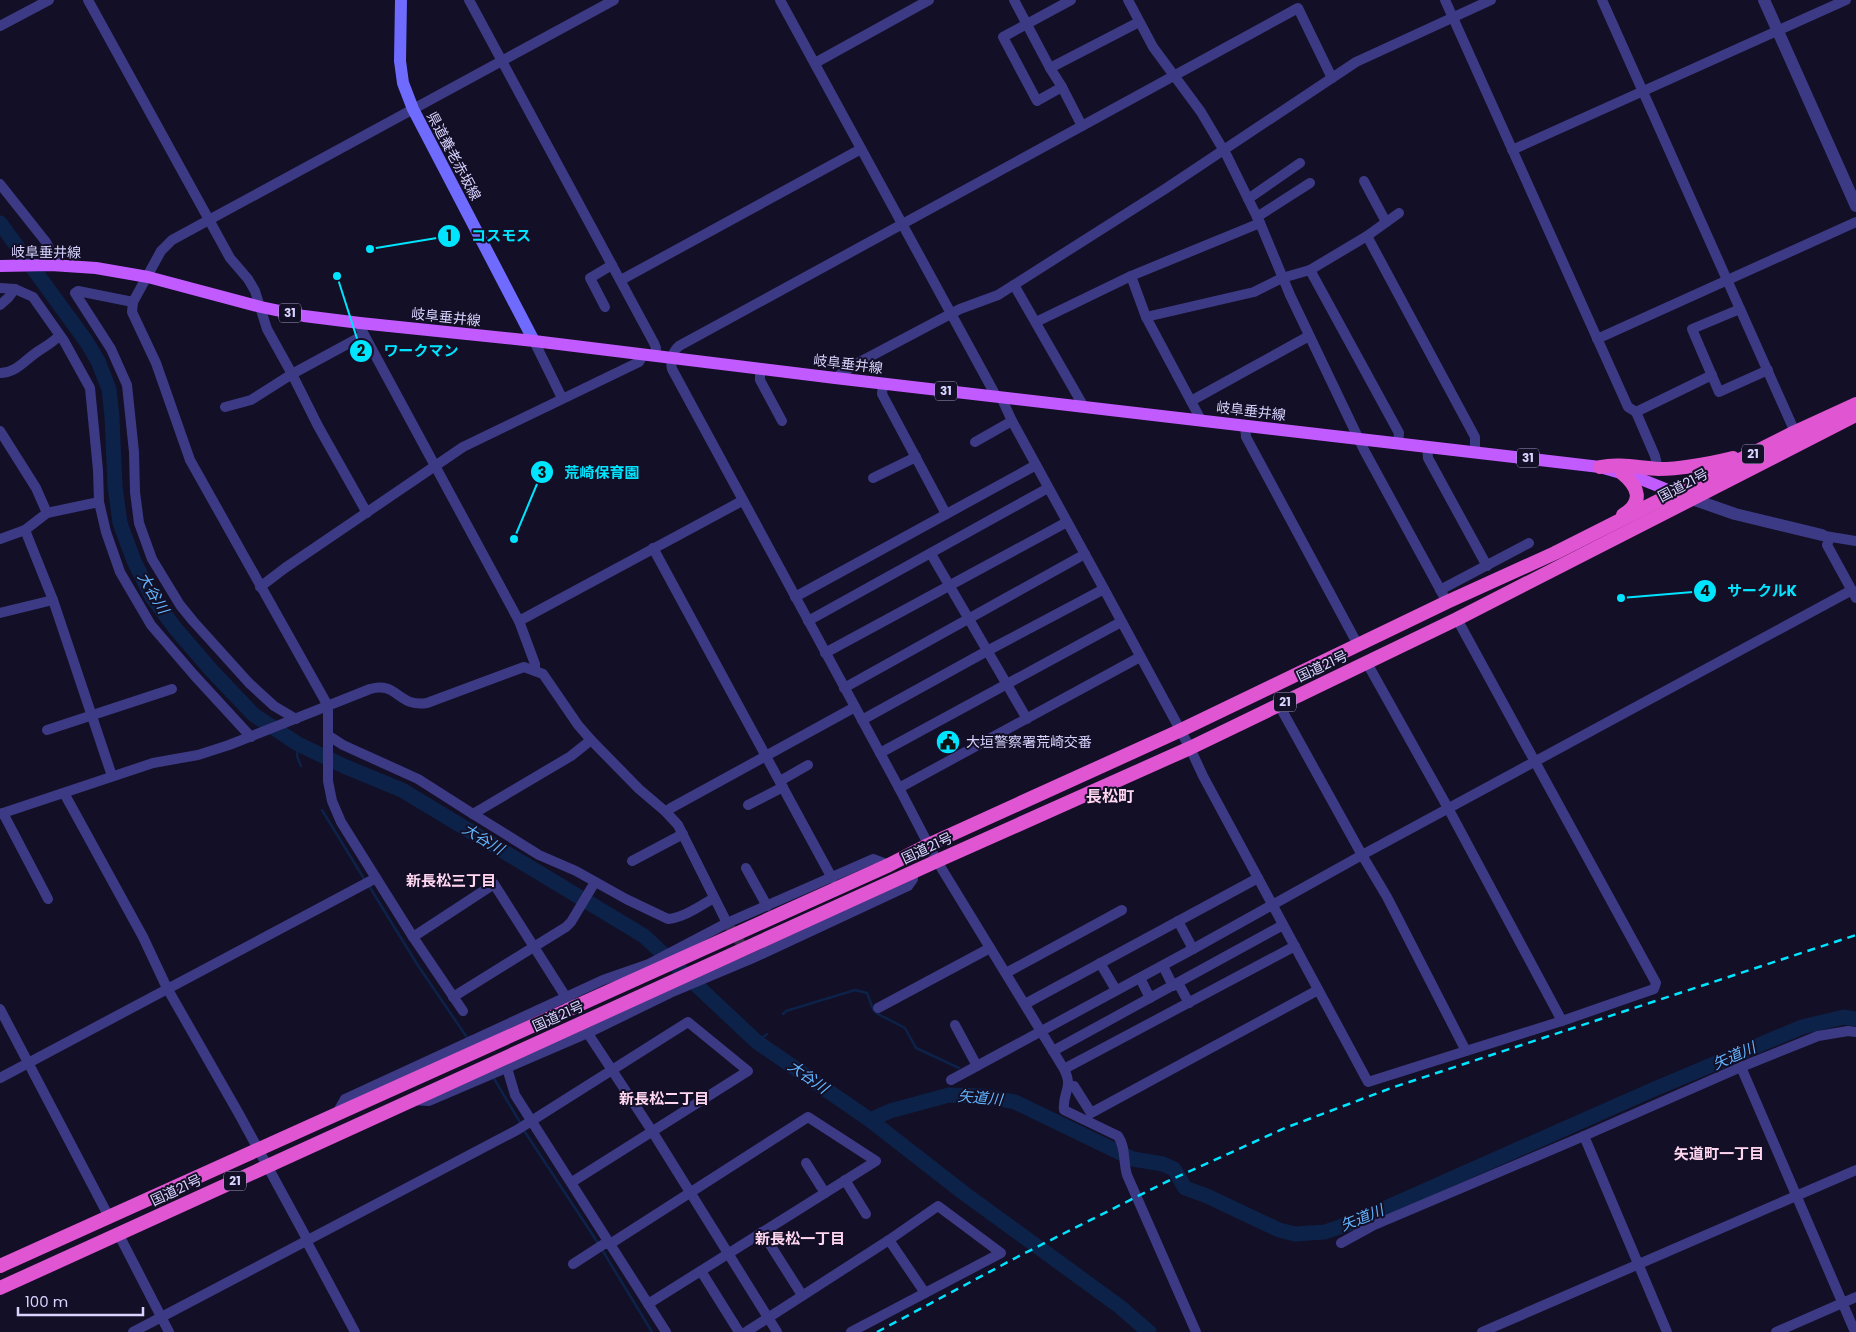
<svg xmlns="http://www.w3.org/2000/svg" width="1856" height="1332" font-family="Poppins,'Noto Sans JP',sans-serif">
<rect width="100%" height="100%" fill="#130f26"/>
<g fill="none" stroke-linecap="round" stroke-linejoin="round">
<g stroke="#0c2248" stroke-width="2.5">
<polyline points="298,744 297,756 301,766"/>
<polyline points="322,810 366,882"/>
<polyline points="369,886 417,964 468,1039"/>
<polyline points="783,1014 786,1011 855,990 867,993 873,1009 876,1013 905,1028 916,1048 959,1068"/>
<polyline points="757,1042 767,1034"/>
<polyline points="493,1077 521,1124"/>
<polyline points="523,1129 598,1243"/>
<polyline points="601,1248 652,1332"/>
</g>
<g stroke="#0c2248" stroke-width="15">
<polyline points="0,223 86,341 98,361 109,389 112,417 115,486 120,523 134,561 152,597 175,628 212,671 254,715 298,744 346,767 402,790 644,936 757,1042 870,1120 965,1194 1119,1306 1149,1332"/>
<polyline points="870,1120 890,1111 949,1095 984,1096 1015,1102 1133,1159 1163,1164 1174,1169 1185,1188 1207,1196 1279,1230 1295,1234 1325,1232 1354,1222 1652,1090 1802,1027 1844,1017 1856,1019"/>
</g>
<polyline stroke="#312d47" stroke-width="10" stroke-dasharray="10 5" stroke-linecap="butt" points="727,923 748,954"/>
<g stroke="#3d3a85" stroke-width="10">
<polyline points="88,0 230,258 248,279 255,291 267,329 292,374 318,426 367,513"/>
<polyline points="469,0 654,343 656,348 655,356"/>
<polyline points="780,0 996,396"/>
<polyline points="1014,0 1050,68"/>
<polyline points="1071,0 1003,37 1037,101 1062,87 1082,126"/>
<polyline points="1128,0 1153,47 1201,112 1227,156 1260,223 1290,295 1364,450 1447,602"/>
<polyline points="1445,0 1628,407 1636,412 1655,456 1658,469"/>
<polyline points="1602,0 1795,432"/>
<polyline points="0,26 49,0"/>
<polyline points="815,63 929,0"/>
<polyline points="1062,87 1050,68 1139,22"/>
<polyline points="1512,150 1846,0"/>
<polyline points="1364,181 1386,222"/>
<polyline points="0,184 46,242 58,265"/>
<polyline points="1248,199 1300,163"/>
<polyline points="1257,217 1310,183"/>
<polyline points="1367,236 1399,213"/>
<polyline points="1310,270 1367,236 1475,437 1475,452"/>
<polyline points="1131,276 1146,317 1201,420"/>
<polyline points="621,280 861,149"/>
<polyline points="1014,285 1084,407"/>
<polyline points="0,288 15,289 8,298 0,305"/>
<polyline points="15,289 33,297 64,341 90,388 98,470 99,502 106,532 120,572 151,625 194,675 251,737"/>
<polyline points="133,302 78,291 75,293 111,349 127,385 134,452 135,492 139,523 152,559 180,605 193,621 249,683 274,706 296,719"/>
<polyline points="605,307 590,278 612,265"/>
<polyline points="1740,309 1692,329 1719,392 1768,370"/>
<polyline points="1146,317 1254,292 1282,278 1310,270 1399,433 1398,443"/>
<polyline points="1036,322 1131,276 1260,223"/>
<polyline points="360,323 361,329 519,621 535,664 535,671"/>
<polyline points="1597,339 1856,222"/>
<polyline points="534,341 562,398"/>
<polyline points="760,369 760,380 782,421"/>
<path d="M0 373C16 373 25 360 37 352 46 346 52 343 59 336"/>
<polyline points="835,378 854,365 960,309 998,295 1165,189 1356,62 1491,0"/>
<polyline points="883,383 882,394 946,514"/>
<polyline points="1001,397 1012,421 1104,589 1190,748 1203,776 1368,1082 1466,1051"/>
<polyline points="1191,401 1309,336"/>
<polyline points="225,407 251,400 292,374 364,335"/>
<polyline points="1636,412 1712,375"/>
<polyline points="1245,425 1246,437 1358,645"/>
<polyline points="0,431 36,488 47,513"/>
<polyline points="975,442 1012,421"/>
<polyline points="1427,447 1428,458 1487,566"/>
<polyline points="873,478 916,457"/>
<polyline points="25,530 53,600 112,776"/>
<polyline points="1825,536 1856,541"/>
<polyline points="1830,537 1827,545 1856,598"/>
<polyline points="0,539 25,530 47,513 99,502"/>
<polyline points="653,548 832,878"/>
<polyline points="931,554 1027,719"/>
<polyline points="260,587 285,568 463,447 639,362 643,355"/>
<polyline points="1440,590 1529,543"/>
<polyline points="795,597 1036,465"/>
<polyline points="0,613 53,600"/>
<polyline points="519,621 742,501"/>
<polyline points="808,621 1048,488"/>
<polyline points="825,653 1067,522"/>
<polyline points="1367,663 1448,808 1562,1021 1654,989 1656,983 1457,619"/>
<polyline points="844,688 1085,554"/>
<polyline points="1279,705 1362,855 1387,897 1466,1051 1562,1021"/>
<polyline points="862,720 987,651 1104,589"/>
<polyline points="47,730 172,689"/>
<polyline points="329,736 343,745 418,779 473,814 571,756 591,740"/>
<polyline points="880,753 1121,622"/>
<polyline points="780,781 808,765"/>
<polyline points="899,788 1140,657"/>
<polyline points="64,793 143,937 167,988 239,1114 307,1239 308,1244 355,1332"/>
<polyline points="748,805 783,787"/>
<polyline points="666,812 671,808 855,707"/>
<polyline points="3,813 48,899"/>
<path d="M0 814 153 763 198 755 229 745 370 689C398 681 398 708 427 703L524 667 543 674 578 725 591 740 639 789 666 812 678 825 727 923"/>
<path d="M473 814 539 855 576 871 626 899 668 919C685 917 700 906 714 898"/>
<polyline points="632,861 683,834"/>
<polyline points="746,868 767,906"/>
<polyline points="1178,921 1193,949"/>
<polyline points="413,937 494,884 569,1002"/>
<polyline points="1100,963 1116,990"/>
<polyline points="1163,966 1173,986"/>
<polyline points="1006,973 1122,910"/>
<polyline points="1140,978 1150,998"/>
<polyline points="1178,983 1189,1003"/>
<polyline points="453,997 566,927 571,922 595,882"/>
<polyline points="1025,1004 1258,878"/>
<polyline points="878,1008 990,948"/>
<polyline points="0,1009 109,1217"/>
<polyline points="463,1011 413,937 341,822 332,801 328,781 328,706 190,460 156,363 132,312 133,302 161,251 172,240 614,0"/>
<polyline points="955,1025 977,1066"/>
<polyline points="585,1029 652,1131 777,1332"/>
<polyline points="1053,1051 1283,925"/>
<polyline points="1741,1067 1855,1332"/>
<polyline points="507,1068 515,1095 666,1332"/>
<polyline points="1064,1069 1295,946"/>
<polyline points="0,1078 376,878"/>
<polyline points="951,1080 1193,949 1362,855 1852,590"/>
<polyline points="1069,1086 1074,1086 1091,1113 1318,990"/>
<polyline points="413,1100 429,1101 588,1033 670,993 751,959 908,886 913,879 913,873"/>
<polyline points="337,1113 345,1099 603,980 649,964 727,923 873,859 889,865"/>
<polyline points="1584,1136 1667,1332"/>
<polyline points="806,1163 825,1193"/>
<polyline points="845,1180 866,1214"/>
<polyline points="762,1232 802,1295"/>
<polyline points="119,1235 169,1332"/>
<polyline points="1341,1243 1372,1226 1584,1136 1741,1067 1818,1036 1848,1031 1856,1032"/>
<polyline points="573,1264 604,1244 610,1244 808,1117 876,1161 648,1304"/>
<polyline points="701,1271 739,1332"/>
<polyline points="133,1332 517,1130 688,1022 748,1071 572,1182"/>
<polyline points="746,1332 889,1240"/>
<polyline points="851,1332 1001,1253 938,1206 889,1240 925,1293"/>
<path d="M1196 1332 1127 1175C1123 1162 1126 1147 1118 1136L1064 1110C1062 1092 1074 1089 1064 1069L937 861 899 788 672 369C670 361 672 352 679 346L1298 8 1332 78"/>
<polyline points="1482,1332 1856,1170"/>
<polyline points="1776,1332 1856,1297"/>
</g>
<g stroke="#3d3a85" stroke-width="12">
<polyline points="1764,0 1856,206"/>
<polyline points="1692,499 1735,514 1822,535"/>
</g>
<polyline stroke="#6f6bff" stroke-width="12" points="401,0 400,61 403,83 413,109 534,341"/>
<polyline stroke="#c25bff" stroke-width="12" points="0,266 51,265 96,268 148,277 261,307 304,316 360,323 534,341 835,378 1600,467 1638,478 1683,496"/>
<g stroke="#e055d1" stroke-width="14">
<path d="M1600 467C1620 463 1639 468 1659 469 1684 469 1708 464 1733 458"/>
<path d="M1622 473C1639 487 1644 502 1623 515"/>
<polyline points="0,1266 889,865 928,845 1179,731 1447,602 1555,553 1795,432 1856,404"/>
<polyline points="0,1288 937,861 1190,748 1457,619 1856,415"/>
</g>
<polyline stroke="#00e5ff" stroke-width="2.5" stroke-dasharray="8 6" stroke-linecap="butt" points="877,1332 1021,1255 1166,1182 1285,1128 1394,1087 1856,935"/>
</g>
<defs>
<g id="civic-disc" transform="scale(1.25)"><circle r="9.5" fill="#00e5ff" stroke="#130f26"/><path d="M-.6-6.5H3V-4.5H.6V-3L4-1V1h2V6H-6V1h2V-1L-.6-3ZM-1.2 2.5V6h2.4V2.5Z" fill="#111"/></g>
</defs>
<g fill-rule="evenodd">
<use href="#civic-disc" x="948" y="742"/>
</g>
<g text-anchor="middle" stroke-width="4" stroke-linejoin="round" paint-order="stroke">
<g fill="#130f26" stroke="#9e99be" stroke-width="1">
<rect x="279" y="303.5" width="22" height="19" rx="4"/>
<rect x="935" y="381.5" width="22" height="19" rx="4"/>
<rect x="1742" y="444.5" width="22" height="19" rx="4"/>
<rect x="1517" y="448.5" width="22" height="19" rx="4"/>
<rect x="1274" y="692.5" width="22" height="19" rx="4"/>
<rect x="224" y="1171.5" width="22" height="19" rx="4"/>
</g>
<g font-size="12" font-weight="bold" fill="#d9d4ff">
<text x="290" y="317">31</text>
<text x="946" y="395">31</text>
<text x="1753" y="458">21</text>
<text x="1528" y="462">31</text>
<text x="1285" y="706">21</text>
<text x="235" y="1185">21</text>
</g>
<g font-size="14" fill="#d9d4ff" stroke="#130f26">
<text transform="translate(454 156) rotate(62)" y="5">県道養老赤坂線</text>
<text transform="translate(46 252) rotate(1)" y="5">岐阜垂井線</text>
<text transform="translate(446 317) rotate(6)" y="5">岐阜垂井線</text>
<text transform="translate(848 364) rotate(7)" y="5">岐阜垂井線</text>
<text transform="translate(1251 411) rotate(7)" y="5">岐阜垂井線</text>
<text transform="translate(1683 485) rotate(-28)" y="5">国道21号</text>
<text transform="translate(1322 666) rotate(-25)" y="5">国道21号</text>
<text transform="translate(927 848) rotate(-25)" y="5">国道21号</text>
<text transform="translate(558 1016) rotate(-24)" y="5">国道21号</text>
<text transform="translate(176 1190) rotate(-25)" y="5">国道21号</text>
</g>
<g font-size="14" fill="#d9d4ff" stroke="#130f26" text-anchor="start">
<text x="966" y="747">大垣警察署荒崎交番</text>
</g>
<g font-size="15" font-style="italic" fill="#62b6ff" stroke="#130f26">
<text transform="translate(153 593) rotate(59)" y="5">大谷川</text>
<text transform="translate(483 839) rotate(31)" y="5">大谷川</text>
<text transform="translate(1734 1056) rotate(-24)" y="5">矢道川</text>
<text transform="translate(808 1077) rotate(35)" y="5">大谷川</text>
<text transform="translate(980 1098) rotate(5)" y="5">矢道川</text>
<text transform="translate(1362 1218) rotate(-22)" y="5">矢道川</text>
</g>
<g font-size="15" font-weight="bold" fill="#ffd6f0" stroke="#130f26">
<text x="451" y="886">新長松三丁目</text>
<text x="664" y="1104">新長松二丁目</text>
<text x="1719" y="1159">矢道町一丁目</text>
<text x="800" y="1244">新長松一丁目</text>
</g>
<g font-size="16" font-weight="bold" fill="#ffd6f0" stroke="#130f26">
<text x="1110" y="802">長松町</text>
</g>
</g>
<path fill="none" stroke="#00e5ff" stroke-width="2" d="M370 249L449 236M337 276L361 351M514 539L542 472M1621 598L1705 591"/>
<g fill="#00e5ff" stroke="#130f26" stroke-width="2">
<circle cx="370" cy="249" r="5"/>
<circle cx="337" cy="276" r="5"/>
<circle cx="514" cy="539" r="5"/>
<circle cx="1621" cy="598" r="5"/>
<circle cx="449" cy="236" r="12"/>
<circle cx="361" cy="351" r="12"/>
<circle cx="542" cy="472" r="12"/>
<circle cx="1705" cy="591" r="12"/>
</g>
<g font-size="15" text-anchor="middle" font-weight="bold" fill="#111">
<text x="449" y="241">1</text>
<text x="361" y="356">2</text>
<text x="542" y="478">3</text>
<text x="1705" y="596">4</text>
</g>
<g font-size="15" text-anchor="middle" font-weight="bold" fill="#00e5ff" stroke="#130f26" stroke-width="4" stroke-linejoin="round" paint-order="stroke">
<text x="501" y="241">コスモス</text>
<text x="421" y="356">ワークマン</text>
<text x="602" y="478">荒崎保育園</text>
<text x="1762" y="596">サークルK</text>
</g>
<path d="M18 1307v8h125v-8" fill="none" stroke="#d9d4ff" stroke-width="2.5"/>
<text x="25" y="1307" font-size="15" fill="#d9d4ff" stroke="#130f26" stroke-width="4" paint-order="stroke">100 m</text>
</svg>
